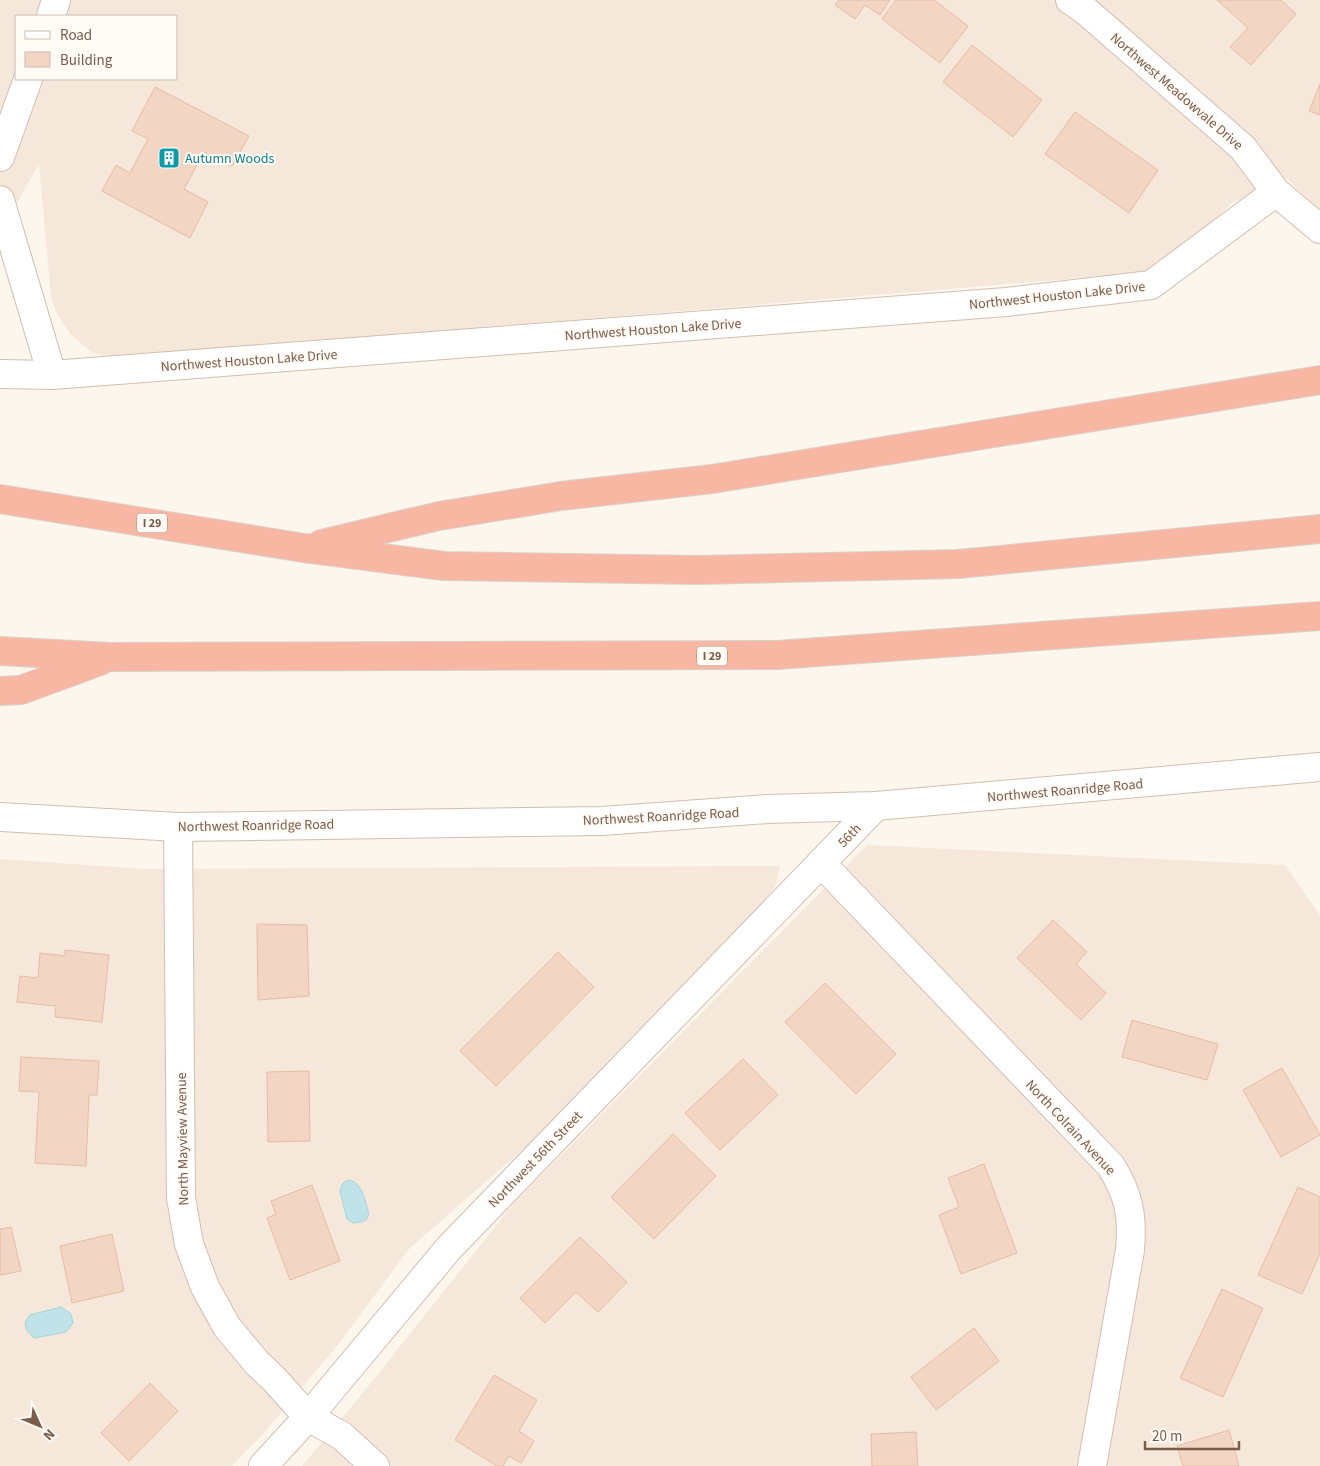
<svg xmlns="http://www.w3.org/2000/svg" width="1320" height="1466" font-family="'Source Sans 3',sans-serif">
<rect width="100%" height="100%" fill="#fdf6ec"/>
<g fill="#f5e8da" fill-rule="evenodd">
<path d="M0 0H1320V211L1286 178 1233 202 1201 233 1168 259 1145 271 1069 279 113 358 94 353 84 346 71 335 57 314 51 297 39 164 0 233ZM16 16H176V79H16Z"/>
<polygon points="867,845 1285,865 1320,915 1320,1466 302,1466 366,1389 514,1203"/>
<polygon points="0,859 146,869 780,866 776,885 762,907 554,1122 409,1249 337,1346 264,1433 232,1466 0,1466"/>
</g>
<g fill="#bfe3e8" stroke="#a5d3da">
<path d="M348 1180C363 1182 365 1202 369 1214L366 1220 360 1222 353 1223 347 1219 340 1191 343 1183Z"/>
<polygon points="61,1307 71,1314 73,1323 66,1332 34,1338 26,1329 25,1323 30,1315"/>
</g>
<g fill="#f3d5c3" stroke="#e6bba3">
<polygon points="839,0 890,0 880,15 865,5 855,19 835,5"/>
<polygon points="896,0 934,0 968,26 940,63 882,19"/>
<polygon points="1217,0 1281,0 1296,14 1251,65 1230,47 1248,28"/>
<polygon points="972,45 1042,100 1013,137 943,82"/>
<polygon points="1320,84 1320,115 1309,111"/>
<polygon points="155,87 249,136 232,166 204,152 184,189 208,202 190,238 102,191 116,165 130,173 148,139 132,131"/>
<polygon points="1075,112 1158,170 1129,213 1045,154"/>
<polygon points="1053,920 1087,952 1076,964 1106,993 1081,1020 1017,958"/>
<polygon points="257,924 307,925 309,996 258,1000"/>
<polygon points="65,950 109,955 102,1022 55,1017 56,1006 17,1002 20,976 38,978 40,953 65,956"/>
<polygon points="558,952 594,987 496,1086 460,1051"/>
<polygon points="825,983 896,1054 856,1094 785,1022"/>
<polygon points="1132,1020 1218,1044 1207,1080 1122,1057"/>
<polygon points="21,1057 99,1061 97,1095 89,1095 86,1166 35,1163 39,1092 19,1091"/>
<polygon points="743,1059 778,1095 720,1150 685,1113"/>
<polygon points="1282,1068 1320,1135 1281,1157 1243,1090"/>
<polygon points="309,1071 310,1141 268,1142 267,1072"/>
<polygon points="673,1134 716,1176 654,1239 611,1197"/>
<polygon points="984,1164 1017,1253 961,1274 939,1215 959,1207 948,1178"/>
<polygon points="312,1185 340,1261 290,1280 267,1218 276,1214 271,1201"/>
<polygon points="1298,1187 1320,1197 1320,1254 1302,1294 1258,1275"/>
<polygon points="11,1227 21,1271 0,1275 0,1229"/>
<polygon points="112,1234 124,1291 72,1303 60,1246"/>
<polygon points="580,1237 627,1282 598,1312 576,1292 545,1323 520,1298"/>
<polygon points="1222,1289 1263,1308 1223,1397 1180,1378"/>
<polygon points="974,1328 999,1361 936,1410 911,1377"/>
<polygon points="494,1375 537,1400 519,1431 534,1441 521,1463 509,1456 503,1466 497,1466 455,1440"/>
<polygon points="150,1383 178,1411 129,1461 101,1433"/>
<polygon points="1229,1430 1239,1466 1183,1466 1177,1446"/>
<polygon points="916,1432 918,1466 872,1466 871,1434"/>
</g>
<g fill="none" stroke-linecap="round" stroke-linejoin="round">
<g stroke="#d1beb0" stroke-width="30">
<g id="street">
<polyline points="1070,0 1086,11 1243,148 1276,192 1320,229"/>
<polyline points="51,16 56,0"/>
<polyline points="0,157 28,79"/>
<polyline points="0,200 52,375"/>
<polyline points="0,374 52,375 1006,302 1151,285 1276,192"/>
<polyline points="0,817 178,827 602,821 767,809 876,806 1320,767"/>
<polyline points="178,827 181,1198 189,1244 205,1287 227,1327 257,1363 274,1379 308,1417 342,1436 375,1466"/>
<path d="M821 863 1111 1166C1129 1195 1133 1216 1130 1250L1092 1466"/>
<polyline points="263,1466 308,1417 449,1248 876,806"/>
</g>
</g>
<g stroke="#dad1cd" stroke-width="30">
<g id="highway">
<polyline points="0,499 304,548 444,566 698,570 958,564 1320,529"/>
<polyline points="321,544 439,516 561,496 712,479 1320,380"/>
<polyline points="0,651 111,657 777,655 1320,616"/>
<polyline points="0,691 21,690 100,661"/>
</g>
</g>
<use href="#street" stroke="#fff" stroke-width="28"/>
<use href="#highway" stroke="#f7b7a3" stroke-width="28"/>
</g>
<defs>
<g id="building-square" transform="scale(1.125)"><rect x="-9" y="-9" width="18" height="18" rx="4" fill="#0f9aa8" stroke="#fffaf3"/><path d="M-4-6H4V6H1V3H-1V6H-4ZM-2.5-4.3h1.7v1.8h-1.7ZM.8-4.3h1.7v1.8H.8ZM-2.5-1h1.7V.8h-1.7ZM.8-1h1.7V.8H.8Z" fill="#fff"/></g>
</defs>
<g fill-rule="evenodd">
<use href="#building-square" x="169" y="158"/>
</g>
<g text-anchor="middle" stroke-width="4" stroke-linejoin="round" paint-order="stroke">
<g fill="#fffaf3" stroke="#a28b7f" stroke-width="1">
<rect x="137" y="513.5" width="30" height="19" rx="4"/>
<rect x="697" y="646.5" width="30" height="19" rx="4"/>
</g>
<g font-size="12" font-weight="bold" fill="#7a5c4d">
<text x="152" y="527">I 29</text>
<text x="712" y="660">I 29</text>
</g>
<g font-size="14" fill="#7a5c4d" stroke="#fffaf3">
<text transform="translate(1177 91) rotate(41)" y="5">Northwest Meadowvale Drive</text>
<text transform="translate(1057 295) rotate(-6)" y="5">Northwest Houston Lake Drive</text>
<text transform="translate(653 329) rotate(-4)" y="5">Northwest Houston Lake Drive</text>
<text transform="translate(249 360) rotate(-4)" y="5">Northwest Houston Lake Drive</text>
<text transform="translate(1065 790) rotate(-5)" y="5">Northwest Roanridge Road</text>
<text transform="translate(661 816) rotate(-3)" y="5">Northwest Roanridge Road</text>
<text transform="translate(256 825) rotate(-1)" y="5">Northwest Roanridge Road</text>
<text transform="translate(849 835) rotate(-46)" y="5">56th</text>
<text transform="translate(1071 1127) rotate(47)" y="5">North Colrain Avenue</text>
<text transform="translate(182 1139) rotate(-91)" y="5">North Mayview Avenue</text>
<text transform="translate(535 1159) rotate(-46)" y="5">Northwest 56th Street</text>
</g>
<g font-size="14" fill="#0d838f" stroke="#fffaf3" text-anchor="start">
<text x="185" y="163">Autumn Woods</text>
</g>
</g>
<rect x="15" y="15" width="162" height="65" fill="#fffaf3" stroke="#cabbb1"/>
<rect x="25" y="31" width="25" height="8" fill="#ffffff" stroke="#cabbb1"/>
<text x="60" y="40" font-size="15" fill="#7a5c4d">Road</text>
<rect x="25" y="52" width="25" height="15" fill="#f3d5c3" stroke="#cabbb1"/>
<text x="60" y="65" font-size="15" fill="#7a5c4d">Building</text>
<g transform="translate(40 1426) rotate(134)" stroke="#fffaf3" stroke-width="4" paint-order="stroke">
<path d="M0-4L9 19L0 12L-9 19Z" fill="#7a5c4d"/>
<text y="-8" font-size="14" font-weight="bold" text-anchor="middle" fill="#7a5c4d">N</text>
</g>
<path d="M1145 1441v8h94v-8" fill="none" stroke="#7a5c4d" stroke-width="2.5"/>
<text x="1152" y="1441" font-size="15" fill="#7a5c4d" stroke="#fffaf3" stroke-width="4" paint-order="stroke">20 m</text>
</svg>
